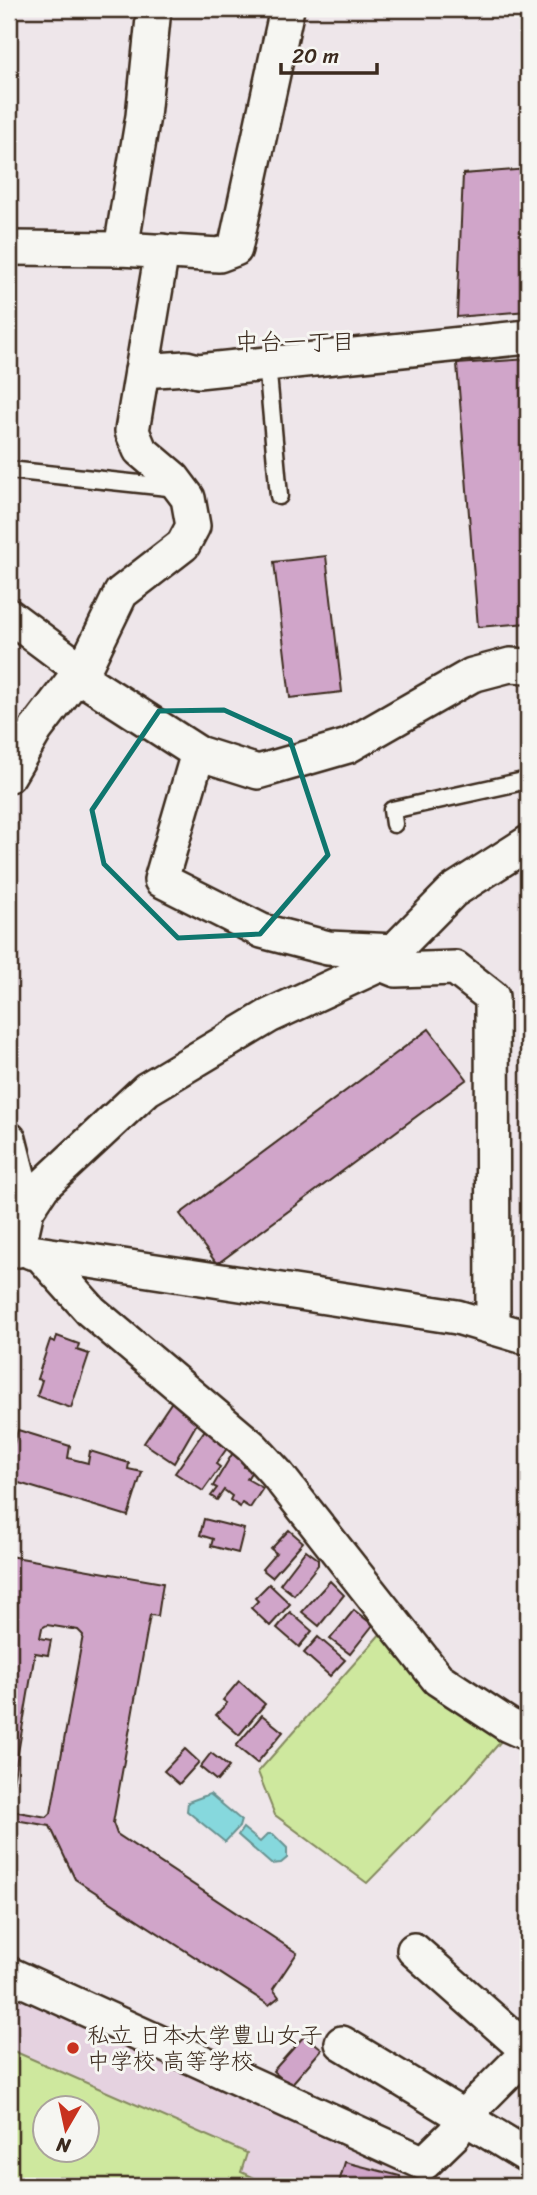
<svg xmlns="http://www.w3.org/2000/svg" width="537" height="2195" font-family="Sriracha,'Klee One',sans-serif">
<rect width="100%" height="100%" fill="#eee6ea"/>
<filter id="ink" filterUnits="userSpaceOnUse"><feTurbulence type="fractalNoise" baseFrequency=".0143" numOctaves="2"/><feDisplacementMap in="SourceGraphic" scale="14" xChannelSelector="R" yChannelSelector="G"/><feConvolveMatrix kernelMatrix="1 2 1 2 8 2 1 2 1" color-interpolation-filters="sRGB"/></filter>
<g filter="url(#ink)">
<path fill="#e5d2e0" fill-rule="evenodd" d="M9 1989 403 2172 405 2186H9ZM46 2108H88V2150H46Z"/>
<g fill="#cee89e" stroke="#84895e" stroke-width="2" fill-rule="evenodd">
<polygon points="382,1632 502,1740 463,1785 367,1883 275,1815 258,1772"/>
<path d="M9 2049 247 2153 241 2172 271 2186H9ZM46 2108H88V2150H46Z"/>
</g>
<g fill="#86d8dd" stroke="#689291" stroke-width="2">
<polygon points="210,1794 241,1820 239,1827 225,1842 187,1811 188,1802"/>
<polygon points="243,1828 260,1842 268,1834 273,1834 287,1848 287,1858 281,1863 271,1864 238,1835"/>
</g>
<g fill="#d0a5c9" stroke="#3b2a1e" stroke-width="2">
<polygon points="528,169 528,311 457,317 463,174"/>
<polygon points="528,359 528,623 478,627 457,364"/>
<polygon points="326,556 342,692 290,698 274,562"/>
<polygon points="429,1029 467,1079 217,1264 180,1214"/>
<polygon points="57,1336 79,1344 77,1350 89,1354 71,1408 37,1396 42,1380 37,1379 50,1340 55,1342"/>
<polygon points="173,1400 200,1418 174,1463 144,1443"/>
<polygon points="207,1427 230,1444 216,1464 220,1467 203,1491 175,1473"/>
<polygon points="18,1430 70,1446 68,1458 88,1463 90,1451 129,1463 128,1469 142,1472 128,1516 9,1480 9,1461"/>
<polygon points="234,1451 246,1459 244,1467 252,1471 247,1479 263,1488 250,1508 242,1503 240,1507 230,1500 232,1496 224,1490 217,1500 211,1496 217,1488 213,1486"/>
<polygon points="204,1519 244,1529 238,1553 211,1546 213,1539 200,1535"/>
<polygon points="289,1530 303,1542 272,1577 262,1569 276,1553 271,1549"/>
<polygon points="306,1550 318,1559 318,1565 294,1595 280,1584"/>
<polygon points="9,1556 163,1583 158,1616 150,1615 113,1823 117,1834 297,1953 273,1989 279,1997 269,2005 75,1879 50,1826 9,1819 9,1807 12,1811 47,1817 51,1813 83,1635 78,1630 47,1625 42,1628 40,1638 51,1640 48,1655 35,1653 9,1806"/>
<polygon points="330,1581 344,1595 319,1626 302,1612"/>
<polygon points="269,1584 290,1604 270,1626 251,1608 258,1601 255,1598"/>
<polygon points="354,1610 373,1625 350,1654 330,1639"/>
<polygon points="290,1612 312,1631 299,1647 277,1628"/>
<polygon points="318,1637 345,1660 330,1676 304,1653"/>
<polygon points="239,1681 265,1704 239,1735 216,1715 227,1703 223,1700"/>
<polygon points="262,1715 283,1732 257,1763 236,1746"/>
<polygon points="185,1749 199,1762 179,1784 164,1771"/>
<polygon points="211,1753 229,1767 217,1781 200,1767"/>
<polygon points="305,2035 322,2049 290,2086 273,2071"/>
<polygon points="345,2162 400,2176 401,2186 338,2186"/>
</g>
<g fill="none" stroke-linecap="round" stroke-linejoin="round">
<g stroke="#3b2a1e" stroke-width="21">
<g id="lane">
<polyline points="267,363 279,496"/>
<polyline points="9,470 177,488"/>
<polyline points="394,824 392,810 528,780"/>
</g>
</g>
<g stroke="#3b2a1e" stroke-width="38">
<g id="street">
<polyline points="9,248 121,249 219,255 235,249 287,9"/>
<polyline points="121,249 143,116 154,9"/>
<polyline points="142,371 186,368 198,371 528,337"/>
<polyline points="9,616 81,670"/>
<polyline points="77,675 198,753 258,772 348,746 472,675 510,665 528,666"/>
<polyline points="198,753 161,880 262,931 328,948 396,951"/>
<polyline points="9,775 36,729 88,661 121,593 183,545 193,526 188,498 173,478 140,450 132,431 162,251"/>
<polyline points="381,964 396,970 455,968 492,997 493,1326"/>
<polyline points="9,1139 27,1210"/>
<polyline points="18,1250 27,1210 43,1186 147,1089 269,1016 381,964 453,891 528,843"/>
<polyline points="31,1252 457,1317 528,1338"/>
<polyline points="40,1254 91,1311 252,1447 276,1473 438,1679 508,1725 528,1734"/>
<polyline points="414,1950 528,2051"/>
<polyline points="9,1974 424,2163 454,2134 465,2115 528,2052"/>
<polyline points="342,2043 528,2156"/>
</g>
</g>
<use href="#lane" stroke="#f6f6f2" stroke-width="16"/>
<use href="#street" stroke="#f6f6f2" stroke-width="33"/>
</g>
</g>
<path fill="none" stroke="#0f766e" stroke-width="5" stroke-linejoin="round" d="M224 710 290 740 328 855 260 934 178 938 104 864 92 810 159 711Z"/>
<circle fill="#c8321e" stroke="#f6f6f2" stroke-width="2.5" cx="73" cy="2048" r="7"/>
<g text-anchor="middle" stroke-width="6" stroke-linejoin="round" paint-order="stroke">
<g font-size="23" fill="#3b2a1e" stroke="#f6f6f2" text-anchor="start">
<text x="87" y="2043">私立 日本大学豊山女子<tspan x="87" dy="26">中学校 高等学校</tspan></text>
</g>
<g font-size="24" fill="#3b2a1e" stroke="#f6f6f2">
<text x="295" y="350">中台一丁目</text>
</g>
</g>
<rect width="537" height="2195" fill="none" stroke="#f6f6f2" stroke-width="35"/>
<rect x="18" y="18" width="502" height="2160" fill="none" stroke="#3b2a1e" stroke-width="2.5" filter="url(#ink)"/>
<g transform="translate(66 2129) rotate(189)"><circle r="33" fill="#f6f6f2" stroke="#aba49d" stroke-width="2"/>
<path d="M0-5L12 26L0 18L-12 26Z" fill="#c8321e"/>
<text y="-10" font-size="19" font-weight="bold" text-anchor="middle" fill="#3b2a1e">N</text>
</g>
<path d="M281 63v10h96v-10" fill="none" stroke="#3b2a1e" stroke-width="3.5"/>
<text x="292" y="63" font-size="21" fill="#3b2a1e" stroke="#f6f6f2" stroke-width="5" paint-order="stroke">20 m</text>
</svg>
